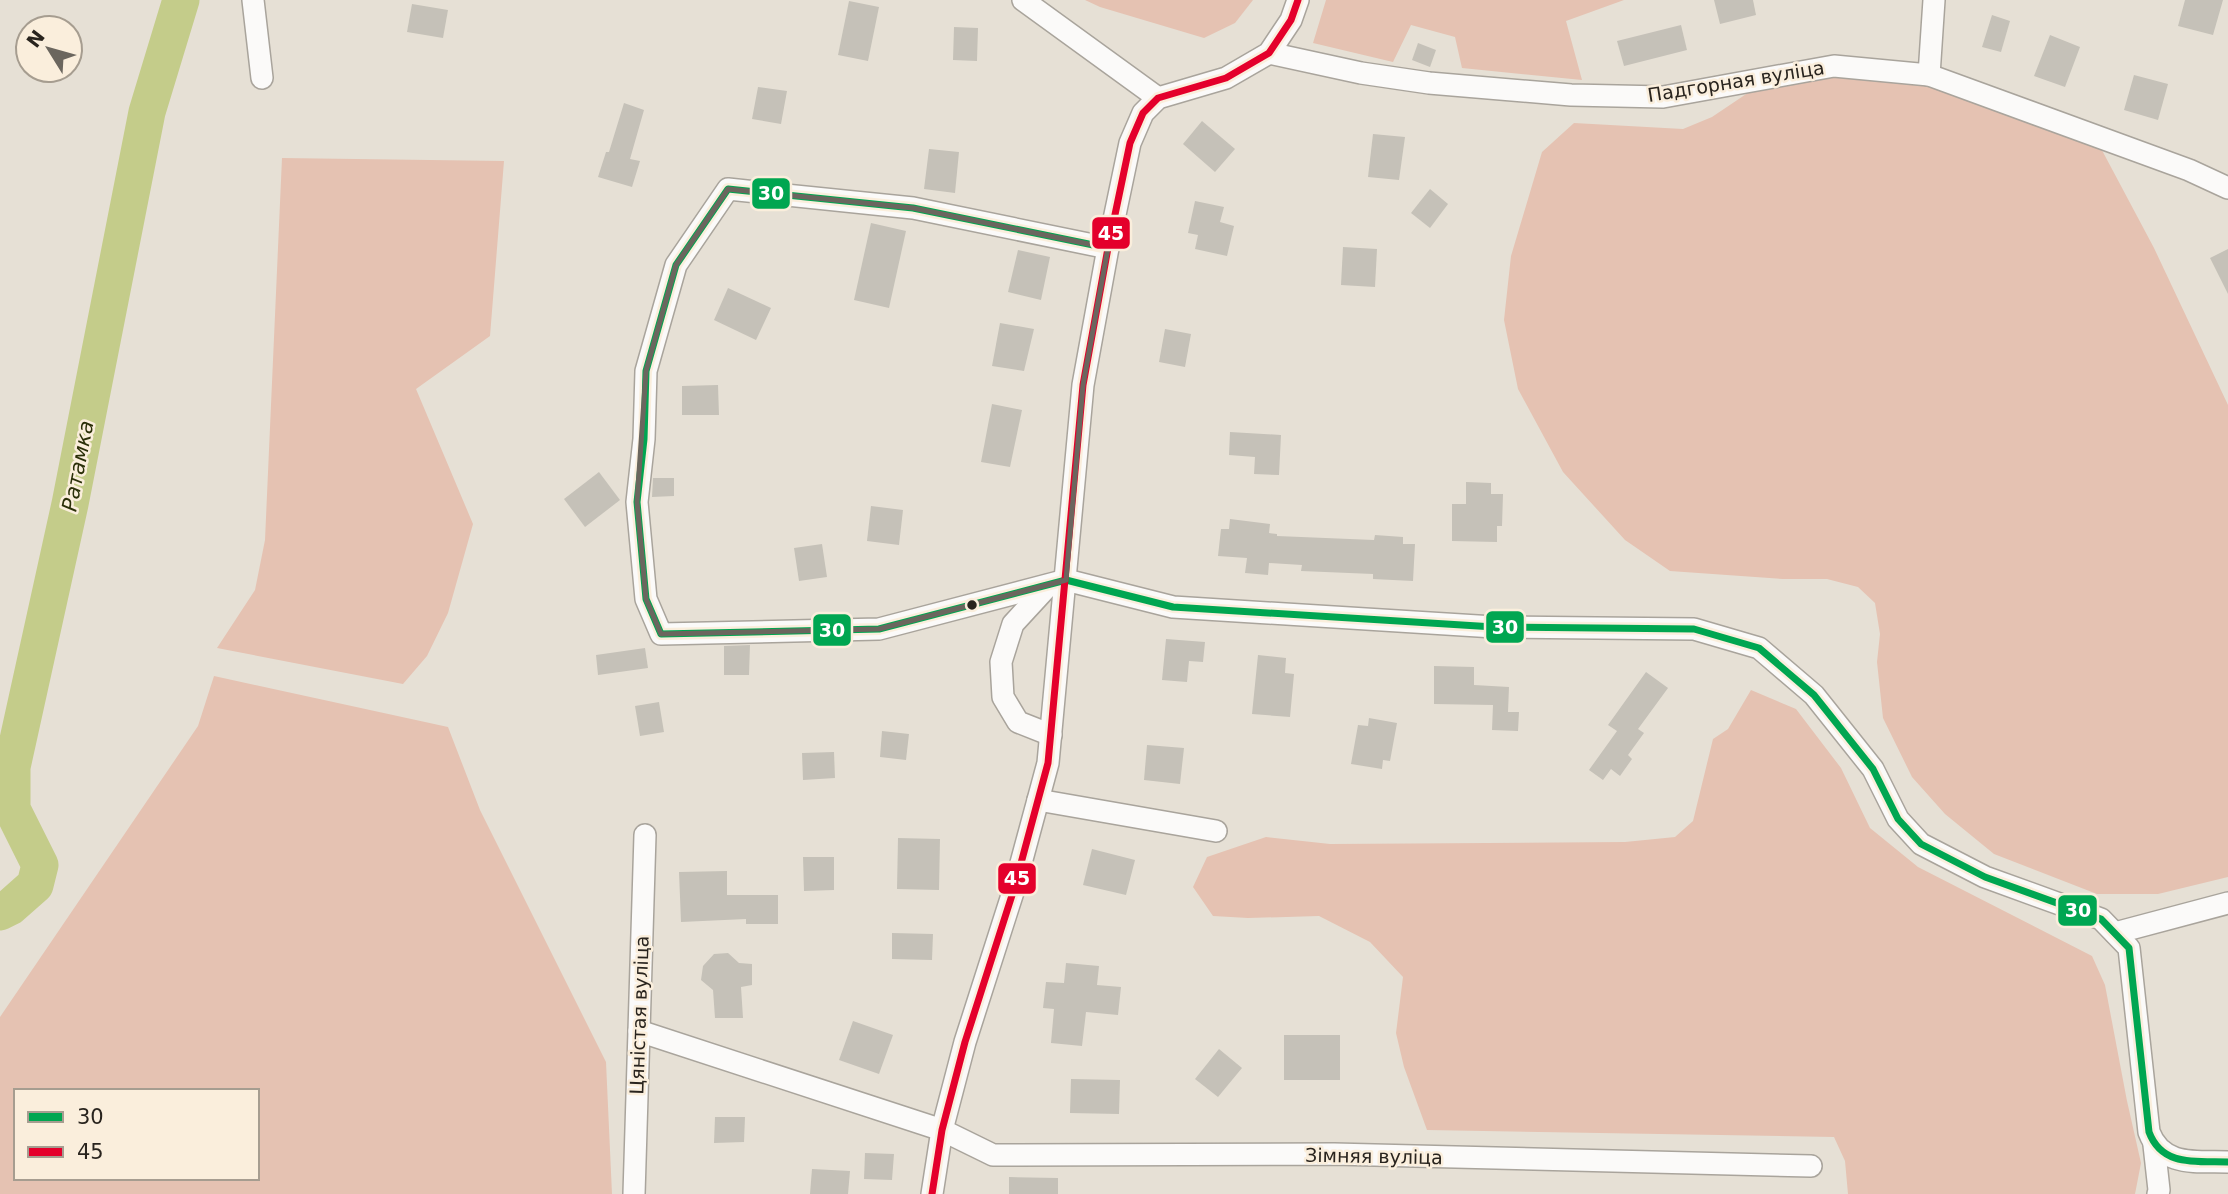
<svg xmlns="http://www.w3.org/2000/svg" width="2228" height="1194" font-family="'DejaVu Sans',sans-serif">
<rect width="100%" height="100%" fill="#e6e0d5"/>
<g fill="#e5c2b2" fill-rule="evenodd">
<polygon points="1085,0 1253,0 1235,23 1204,38 1100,7"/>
<polygon points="1326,0 1624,0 1566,21 1582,80 1462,68 1455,37 1411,25 1393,62 1313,43"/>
<polygon points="1929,75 2096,139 2154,248 2228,405 2228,877 2158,894 2097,894 1994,854 1945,814 1912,777 1883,718 1877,662 1880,634 1875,603 1858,587 1827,579 1783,579 1670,571 1625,540 1563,472 1518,389 1504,320 1511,256 1542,152 1574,123 1683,129 1712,117 1773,76"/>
<polygon points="282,158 504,161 490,336 416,389 473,524 448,613 427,656 403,684 217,648 255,590 265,540"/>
<path d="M214 676 448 727 480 810 606 1062 612 1194H0V1017L198 726ZM16 1091H257V1178H16Z"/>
<polygon points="1751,690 1796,709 1841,768 1870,828 1918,867 2092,956 2105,985 2127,1101 2141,1163 2135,1194 1848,1194 1845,1161 1834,1137 1427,1130 1404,1067 1396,1033 1403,977 1370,942 1319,916 1248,918 1213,916 1193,887 1207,857 1266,837 1330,844 1625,842 1675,837 1693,821 1713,739 1728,729"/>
</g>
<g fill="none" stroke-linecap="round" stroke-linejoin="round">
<polyline stroke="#c4cc8a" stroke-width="37" points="0,912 10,907 35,885 40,865 12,809 12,767 70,504 147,112 181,0"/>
</g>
<g fill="#c5c1b8">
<polygon points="1714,0 1753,0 1756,15 1720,24"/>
<polygon points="2185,0 2223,0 2213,35 2178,26"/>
<polygon points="849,1 879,7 868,61 838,55"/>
<polygon points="412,4 448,10 443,38 407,32"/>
<polygon points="1992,15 2010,21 2001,52 1982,47"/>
<polygon points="1681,25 1687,50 1624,66 1617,41"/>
<polygon points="954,27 978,28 977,61 953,60"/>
<polygon points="2050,35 2080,47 2065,87 2034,76"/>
<polygon points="1418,43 1436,50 1430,67 1412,60"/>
<polygon points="2134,75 2168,84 2158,120 2124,110"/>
<polygon points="758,87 787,91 781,124 752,119"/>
<polygon points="624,103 644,110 630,159 640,161 632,187 598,177 606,152 609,152"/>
<polygon points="1202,121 1235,149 1215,172 1183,144"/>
<polygon points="1373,134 1405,137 1399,180 1368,177"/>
<polygon points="929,149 959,152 955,193 924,189"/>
<polygon points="1430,189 1448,204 1430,228 1411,213"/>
<polygon points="1195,201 1224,207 1220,222 1234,226 1227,256 1195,249 1198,235 1188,233"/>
<polygon points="871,223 906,231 889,308 854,300"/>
<polygon points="1343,247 1377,249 1375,287 1341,285"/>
<polygon points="2228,249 2228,294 2210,258"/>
<polygon points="1018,250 1050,257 1041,300 1008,292"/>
<polygon points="728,288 771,308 756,340 714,320"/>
<polygon points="1000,323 1034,329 1024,371 992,366"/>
<polygon points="1165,329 1191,334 1185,367 1159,362"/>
<polygon points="718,385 719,415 682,415 682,386"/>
<polygon points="992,404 1022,410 1010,467 981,462"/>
<polygon points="1230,432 1281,435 1279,475 1254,474 1255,457 1229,455"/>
<polygon points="599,472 620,500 585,527 564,499"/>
<polygon points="653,478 674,478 674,496 652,497"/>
<polygon points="1466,482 1491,483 1491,494 1503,494 1502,526 1497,526 1497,542 1452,541 1452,504 1466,504"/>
<polygon points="871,506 903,510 899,545 867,541"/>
<polygon points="1230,519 1270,524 1269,533 1277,534 1277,536 1374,540 1375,535 1403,537 1403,544 1415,544 1413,581 1373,579 1373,574 1301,571 1302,565 1269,563 1268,575 1245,573 1247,558 1218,556 1221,529 1229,529"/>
<polygon points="822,544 827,577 799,581 794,548"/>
<polygon points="1166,639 1205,642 1203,662 1189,661 1187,682 1162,680"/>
<polygon points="750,645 749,675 724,675 724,646"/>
<polygon points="645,648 648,668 598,675 596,655"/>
<polygon points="1258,655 1286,658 1285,673 1294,674 1290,717 1252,714"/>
<polygon points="1434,666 1474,667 1474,685 1509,687 1508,712 1519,712 1518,731 1492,730 1493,705 1434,704"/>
<polygon points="1646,672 1668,688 1638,729 1644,733 1628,755 1632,759 1620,776 1611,769 1603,780 1589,770 1617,731 1608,725"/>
<polygon points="659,702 664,732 640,736 635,706"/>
<polygon points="1369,718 1397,723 1390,761 1383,760 1382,769 1351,764 1358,725 1368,726"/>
<polygon points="882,731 909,734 906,760 880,757"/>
<polygon points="1147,745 1184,748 1180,784 1144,780"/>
<polygon points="834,752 835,778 803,780 802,753"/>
<polygon points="898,838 940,839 939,890 897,889"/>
<polygon points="1092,849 1135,860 1126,895 1083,885"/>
<polygon points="803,857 834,857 834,890 804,891"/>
<polygon points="727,871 727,895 778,895 778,924 746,924 746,919 681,922 679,872"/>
<polygon points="892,933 933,934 932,960 892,959"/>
<polygon points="728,953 739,963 752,964 752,985 741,987 743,1018 715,1018 713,990 701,980 703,966 714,954"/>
<polygon points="1066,963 1099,966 1097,985 1121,987 1118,1015 1086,1012 1082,1046 1051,1043 1054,1009 1043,1008 1046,982 1064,983"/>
<polygon points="853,1021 893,1035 879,1074 839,1060"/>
<rect x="1284" y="1035" width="56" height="45"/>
<polygon points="1219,1049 1242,1068 1218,1097 1195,1079"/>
<polygon points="1071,1079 1120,1080 1119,1114 1070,1113"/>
<polygon points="715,1117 745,1117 744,1142 714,1143"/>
<polygon points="865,1153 894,1154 892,1180 864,1179"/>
<polygon points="812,1169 850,1171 848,1194 810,1194"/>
<polygon points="1009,1177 1058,1178 1058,1194 1009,1194"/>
</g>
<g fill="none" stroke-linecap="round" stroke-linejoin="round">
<g stroke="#a9a49c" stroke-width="24">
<g id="minor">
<polyline points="253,0 262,78"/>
<polyline points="1023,0 1158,98"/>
<polyline points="1269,53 1361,73 1429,83 1571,95 1663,97 1834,66 1929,75 2189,170 2228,188"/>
<polyline points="1929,75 1934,0"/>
<path d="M1108 248 913 208 728 189 676 265 646 371 644 439 637 502 646 599 661 634 879 629 1066 580 1173 607 1494 627 1694 629 1759 648 1814 695 1873 769 1898 819 1921 844 1985 877 2101 919 2129 948 2149 1132C2162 1167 2196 1161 2228 1162"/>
<polyline points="1049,585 1013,624 1001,662 1003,697 1018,722 1051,735"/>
<polyline points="1038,800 1216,831"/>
<polyline points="2115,933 2228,903"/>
<polyline points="639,1031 942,1130 993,1155 1334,1154 1811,1166"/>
<polyline points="2154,1145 2159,1190 2158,1194"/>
<polyline points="634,1194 645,835"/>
<polyline points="932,1194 942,1130 965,1042 1014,889 1048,763 1083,385 1108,248 1130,143 1143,113 1158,98 1226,78 1269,53 1291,20 1298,0"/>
</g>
</g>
<use href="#minor" stroke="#fbfaf9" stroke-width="21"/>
<g stroke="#faeedc" stroke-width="12">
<path id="bus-1" d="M1108 248 913 208 728 189 676 265 646 371 644 439 637 502 646 599 661 634 879 629 1066 580 1173 607 1494 627 1694 629 1759 648 1814 695 1873 769 1898 819 1921 844 1985 877 2101 919 2129 948 2149 1132C2162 1167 2196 1161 2228 1162"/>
</g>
<g stroke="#faeedc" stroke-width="12">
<polyline id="bus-2" points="932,1194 942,1130 965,1042 1014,889 1048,763 1083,385 1108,248 1130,143 1143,113 1158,98 1226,78 1269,53 1291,20 1298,0"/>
</g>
<use href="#bus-1" stroke="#00a651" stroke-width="7"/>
<use href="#bus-2" stroke="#e4002b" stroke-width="7"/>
</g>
<path fill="none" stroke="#6b665e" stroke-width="5" stroke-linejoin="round" d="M728 189 913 208 1108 248 1083 385 1066 580 879 629 661 634 646 599 637 502 646 371 676 265Z"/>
<circle fill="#29241e" stroke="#faeedc" stroke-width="2.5" cx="972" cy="605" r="6"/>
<g text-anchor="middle" stroke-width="5" stroke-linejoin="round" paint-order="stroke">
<g font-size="19" fill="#29241e" stroke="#faeedc">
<text transform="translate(1736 81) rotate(-9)" y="7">Падгорная вуліца</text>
<text transform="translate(639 1015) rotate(-88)" y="7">Цяністая вуліца</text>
<text transform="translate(1374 1156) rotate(1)" y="7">Зімняя вуліца</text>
</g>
<g font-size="21" font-style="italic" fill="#2b3009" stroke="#faeedc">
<text transform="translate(78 466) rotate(-79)" y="7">Ратамка</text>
</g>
</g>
<g stroke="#faeedc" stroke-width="2.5">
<rect x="751" y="177" width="40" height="33" rx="7" fill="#00a651"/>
<rect x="1091" y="216" width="40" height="34" rx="7" fill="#e4002b"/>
<rect x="1485" y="610" width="40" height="34" rx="7" fill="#00a651"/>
<rect x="812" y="613" width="40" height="34" rx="7" fill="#00a651"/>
<rect x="997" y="862" width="40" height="33" rx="7" fill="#e4002b"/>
<rect x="2057" y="894" width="41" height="33" rx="7" fill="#00a651"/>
</g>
<g font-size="19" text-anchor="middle" font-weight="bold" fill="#fff">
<text x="771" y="200">30</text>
<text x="1111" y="240">45</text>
<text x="1505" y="634">30</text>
<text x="832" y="637">30</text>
<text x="1017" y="885">45</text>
<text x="2078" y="917">30</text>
</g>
<rect x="14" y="1089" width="245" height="91" fill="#faeedc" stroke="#a69d90" stroke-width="2"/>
<rect x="28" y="1112" width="35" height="10" fill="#00a651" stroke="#a69d90" stroke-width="2"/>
<text x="77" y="1124" font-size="21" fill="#29241e">30</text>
<rect x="28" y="1147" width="35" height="10" fill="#e4002b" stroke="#a69d90" stroke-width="2"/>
<text x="77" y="1159" font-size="21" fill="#29241e">45</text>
<g transform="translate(49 49) rotate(307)"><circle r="33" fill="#faeedc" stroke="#a69d90" stroke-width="2"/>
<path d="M0-5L12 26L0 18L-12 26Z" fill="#6b665e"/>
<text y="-10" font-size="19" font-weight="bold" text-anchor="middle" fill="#29241e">N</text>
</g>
</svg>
